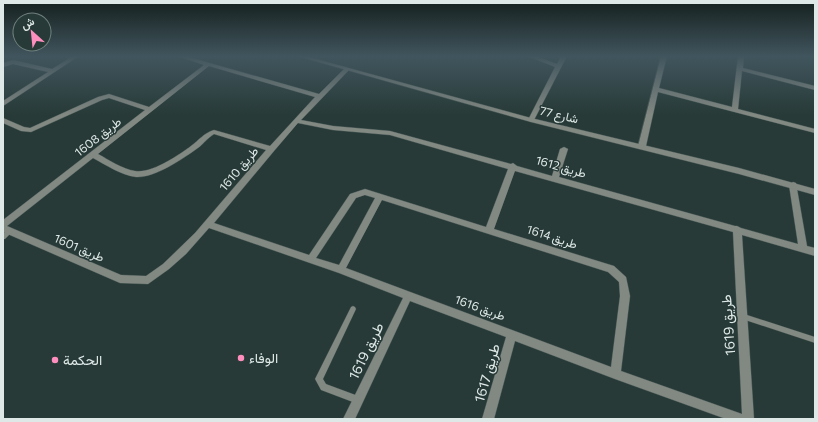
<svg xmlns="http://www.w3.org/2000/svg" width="818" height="422" font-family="Commissioner,Vazirmatn,sans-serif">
<rect width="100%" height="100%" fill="#273a37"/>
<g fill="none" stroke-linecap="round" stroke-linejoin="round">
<g stroke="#445653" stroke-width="0.5">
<g id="service">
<polygon points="8,229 12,229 13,231 5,239 3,239 3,234"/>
<polygon points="353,306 355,307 356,309 323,379 326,384 361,397 362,400 361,403 358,404 321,390 315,379 351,307"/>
<polygon points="741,313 815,337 815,343 739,318 738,316 739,314"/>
</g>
</g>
<g stroke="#445653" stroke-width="1">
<g id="minor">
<polygon points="73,56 79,56 3,106 3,101 48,72 13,64 3,67 3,63 13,60 52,69"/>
<path d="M177 56H185L319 94 345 68H349V70L301 120 333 126 390 131 511 164 513 163 517 166 552 176 560 149 564 147 568 149 559 177 735 226H737L741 228 798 244 789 185 793 182 796 183 807 246 815 248V256L742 235 754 419H726L615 379 515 341 494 419H482L506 337 410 301 355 419H343L403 298 339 273 209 228 186 254 169 269 148 284 120 283 3 232V220L145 110 109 98 102 100 31 132 21 131 3 123V118L24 127 30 128 98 97 109 94 149 107 204 65ZM209 66 315 97 270 146 214 130C204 133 199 140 191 146 179 155 151 174 135 171 122 169 109 160 98 154ZM298 123 333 130 390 135 508 169 486 227 365 189 350 194 309 255 214 223 274 151ZM214 134 266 150 195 233 163 264 146 276 121 275 7 226 93 158C106 165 121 175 136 177 154 178 181 160 195 150 202 146 207 138 214 134ZM515 171 733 232 742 414 621 371 630 296 626 277 614 266 494 229ZM365 195 375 198 339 265 316 258 356 198ZM382 200 608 272 619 282 620 296 611 367 346 268Z"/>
<polygon points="527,56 535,56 557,64 561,56 567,56 534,120 531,122 528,120 555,67"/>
<polygon points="661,56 667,56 659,88 732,107 738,56 744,56 743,68 815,86 815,90 742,71 738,109 815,129 815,133 658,92 646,146 644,148 640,148 638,146"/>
</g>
</g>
<g stroke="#445653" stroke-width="1">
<polygon id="tertiary" points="297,56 305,56 531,118 739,168 815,189 815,195 739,174 531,122"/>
</g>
<use href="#service" fill="#828882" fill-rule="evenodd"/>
<use href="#minor" fill="#828882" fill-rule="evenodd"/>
<use href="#tertiary" fill="#828882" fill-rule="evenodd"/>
</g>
<linearGradient id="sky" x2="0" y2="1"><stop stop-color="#15201e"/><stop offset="0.49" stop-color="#41555e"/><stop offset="1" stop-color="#41555e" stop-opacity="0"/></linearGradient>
<rect width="818" height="115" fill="url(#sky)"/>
<g fill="#fd8ebe" stroke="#273a37" stroke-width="1.5">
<circle cx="241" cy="358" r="4"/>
<circle cx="55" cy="360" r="4"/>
</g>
<g text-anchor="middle" stroke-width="3" stroke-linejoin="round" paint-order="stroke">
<g font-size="12" fill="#dee9e7" stroke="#273a37">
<text transform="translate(559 115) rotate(13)" y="4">شارع 77</text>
<text transform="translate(98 137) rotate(-38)" y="4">طريق 1608</text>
<text transform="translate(561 167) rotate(16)" y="4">طريق 1612</text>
<text transform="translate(239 169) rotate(-50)" y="4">طريق 1610</text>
<text transform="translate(552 237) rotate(18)" y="4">طريق 1614</text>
<text transform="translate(79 248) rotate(23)" y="4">طريق 1601</text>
<text transform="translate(480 308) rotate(20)" y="4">طريق 1616</text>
</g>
<g font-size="14" fill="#dee9e7" stroke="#273a37">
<text transform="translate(728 325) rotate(-94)" y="5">طريق 1619</text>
<text transform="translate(366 351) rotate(-64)" y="5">طريق 1619</text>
<text transform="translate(487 373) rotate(-74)" y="5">طريق 1617</text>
</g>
<g font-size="14" fill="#dee9e7" stroke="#273a37" text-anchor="start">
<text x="249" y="363">الوفاء</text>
<text x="63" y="365">الحكمة</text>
</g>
</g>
<rect width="818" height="422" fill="none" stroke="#dee9e7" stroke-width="8"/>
<g transform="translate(32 32) rotate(333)"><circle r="19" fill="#273a37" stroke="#70807d"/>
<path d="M0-3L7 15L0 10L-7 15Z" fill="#fd8ebe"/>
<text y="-6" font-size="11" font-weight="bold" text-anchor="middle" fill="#dee9e7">ش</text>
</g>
</svg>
